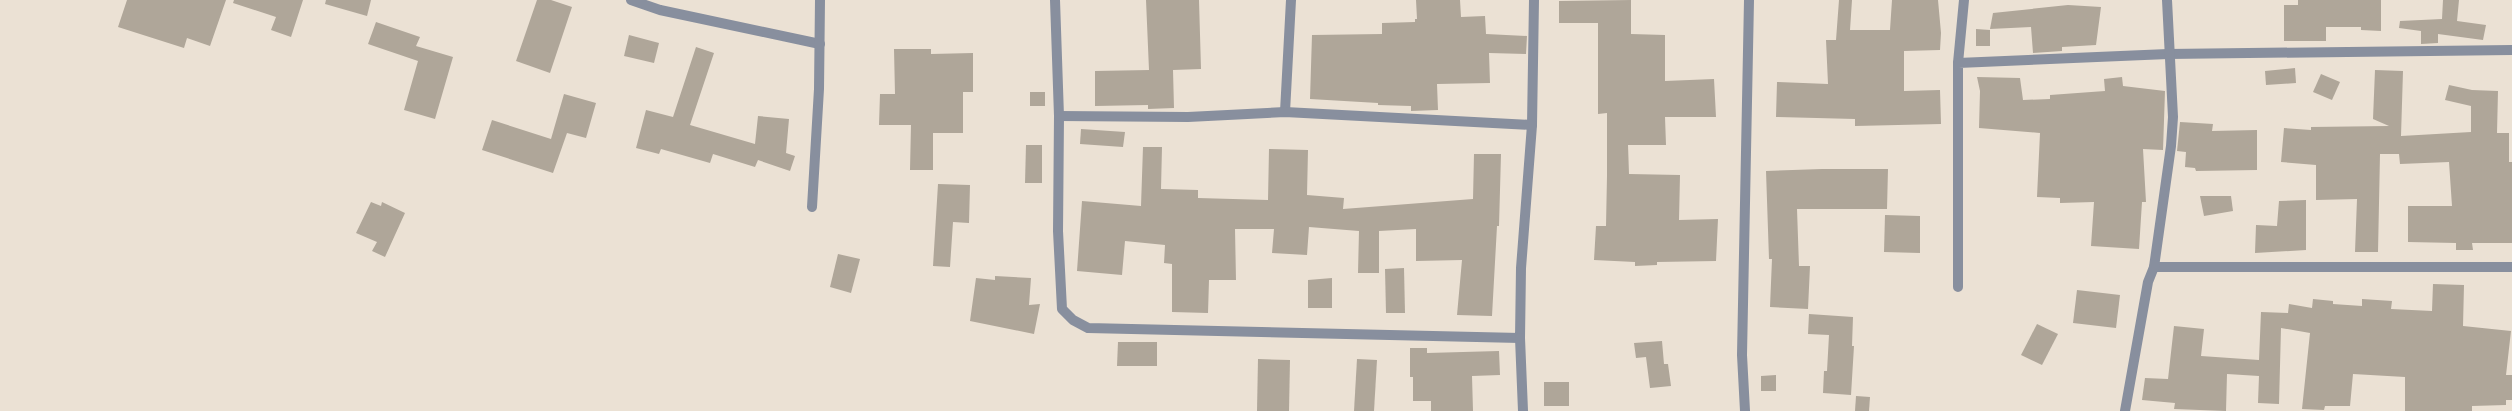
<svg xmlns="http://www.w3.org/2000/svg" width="2512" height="411" font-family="'Crimson Pro',serif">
<rect width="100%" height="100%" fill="#ebe1d4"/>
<g fill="#afa699">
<polygon points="127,0 226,0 210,46 187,38 184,48 118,27"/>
<polygon points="234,0 303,0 291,37 271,30 276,17 233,3"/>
<polygon points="326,0 371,0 367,16 325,4"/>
<polygon points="537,0 551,0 572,7 550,73 516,61"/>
<polygon points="1146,0 1199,0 1201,69 1173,70 1174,108 1148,109 1148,105 1095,106 1095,71 1149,70"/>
<polygon points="1416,0 1460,0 1461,17 1485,16 1486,34 1527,36 1526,54 1489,53 1490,83 1437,84 1438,110 1411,111 1411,106 1378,105 1378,103 1310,99 1312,35 1382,34 1382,23 1415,22 1415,19 1417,19"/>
<polygon points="1631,0 1631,34 1665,35 1665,81 1714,79 1716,117 1665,117 1666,145 1628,145 1629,174 1680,175 1679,220 1718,219 1716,261 1657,262 1657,265 1635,266 1635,262 1594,260 1596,226 1606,226 1607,176 1607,113 1598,114 1598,23 1559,23 1559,1"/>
<polygon points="1839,0 1852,0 1850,30 1890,30 1892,0 1938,0 1941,33 1940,50 1904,51 1904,91 1940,90 1941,124 1855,126 1855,119 1776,117 1777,82 1828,84 1826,40 1836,40"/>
<polygon points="2298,0 2381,0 2381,31 2361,30 2361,27 2326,27 2326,41 2284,41 2284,5 2298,5"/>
<polygon points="2443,0 2459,0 2457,21 2486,25 2483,40 2438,34 2438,43 2421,44 2421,31 2399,28 2400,21 2442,19"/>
<polygon points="2068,5 2101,7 2096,45 2062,47 2062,51 2033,53 2031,27 1990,29 1993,13"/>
<polygon points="376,22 420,37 416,46 453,57 435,119 404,110 418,61 368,44"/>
<polygon points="1976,29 1990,30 1990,46 1976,46"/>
<polygon points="629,35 659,43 654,63 624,56"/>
<polygon points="696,47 714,53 690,125 755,144 758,116 789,119 786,153 795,156 790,171 758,160 755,167 713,154 710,163 661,149 659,154 636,148 646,110 673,117"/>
<polygon points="894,49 931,49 931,54 973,53 973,92 963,92 963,133 933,133 933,170 910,170 911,125 879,125 880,94 895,94"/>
<polygon points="2295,68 2296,83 2266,85 2265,71"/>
<polygon points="2375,70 2403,71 2401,136 2471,132 2471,106 2445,100 2449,85 2472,90 2498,91 2497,133 2509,133 2509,162 2512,162 2512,243 2472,243 2473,250 2456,250 2456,243 2408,242 2408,206 2452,206 2449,162 2400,164 2399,154 2380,154 2378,252 2355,252 2357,199 2316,200 2316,165 2281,162 2284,128 2311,130 2311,127 2389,126 2373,119"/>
<polygon points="2321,74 2340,82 2332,100 2313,92"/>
<polygon points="1977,77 2020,78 2023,100 2050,99 2050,95 2105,91 2104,79 2122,77 2123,86 2165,91 2163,150 2143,149 2146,202 2142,202 2139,249 2091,246 2094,202 2060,203 2060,198 2037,197 2040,133 1979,128 1980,91"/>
<rect x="1030" y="92" width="15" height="14"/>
<polygon points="564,94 596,103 586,138 567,133 553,173 482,150 492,120 551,139"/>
<polygon points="2180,122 2213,124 2212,131 2257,130 2257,170 2196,171 2195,168 2185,167 2186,152 2177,151"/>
<polygon points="1081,129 1125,132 1123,147 1080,144"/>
<polygon points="1026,145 1042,145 1042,183 1025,183"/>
<polygon points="1143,147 1162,147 1161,189 1198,190 1198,198 1268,200 1269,149 1308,150 1307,195 1344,198 1343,209 1473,199 1474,154 1501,154 1499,226 1497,226 1492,316 1457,315 1462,260 1416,261 1416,229 1379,231 1379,273 1358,273 1359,231 1309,227 1307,255 1272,253 1274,229 1235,229 1236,280 1209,280 1208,313 1172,312 1172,264 1164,263 1165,245 1125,241 1122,275 1077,271 1082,201 1141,206"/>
<polygon points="1822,169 1888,169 1887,209 1797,209 1799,266 1810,266 1808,309 1770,307 1772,259 1769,259 1766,171"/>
<polygon points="938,184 970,185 969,223 953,222 950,267 933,266"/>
<polygon points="2200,196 2231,196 2233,211 2204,216"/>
<polygon points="2306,200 2306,250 2255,253 2256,225 2277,226 2279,201"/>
<polygon points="371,202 381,206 382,202 405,213 385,257 372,251 377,242 356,233"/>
<polygon points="1885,215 1920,216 1920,253 1884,252"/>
<polygon points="838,254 860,259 851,293 830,287"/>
<polygon points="1404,268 1405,313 1386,313 1385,269"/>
<polygon points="995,276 1031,278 1029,305 1040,304 1034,334 970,321 976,278 995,280"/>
<polygon points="1332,278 1332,308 1308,308 1308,280"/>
<polygon points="2433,284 2464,285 2463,326 2511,331 2506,375 2512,375 2512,400 2506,400 2506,405 2472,406 2472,411 2405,411 2405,377 2353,374 2350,406 2325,406 2324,410 2302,409 2310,333 2281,328 2279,404 2258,403 2259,376 2227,374 2226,411 2174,409 2175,403 2142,400 2145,378 2168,379 2174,326 2204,329 2201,356 2259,360 2261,312 2288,313 2289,304 2312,308 2313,299 2333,301 2333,304 2362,306 2362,299 2392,301 2391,309 2432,311"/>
<polygon points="2077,290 2120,295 2116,328 2073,323"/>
<polygon points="1809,314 1853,317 1852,346 1854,346 1851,395 1823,393 1824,371 1827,371 1829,335 1808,334"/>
<polygon points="2037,324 2058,334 2042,365 2021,355"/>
<polygon points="1662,341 1664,364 1668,364 1671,386 1650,388 1646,357 1636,358 1634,343"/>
<polygon points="1118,342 1157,342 1157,366 1117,366"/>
<polygon points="1410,348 1427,348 1427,353 1499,351 1500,375 1472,376 1473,411 1431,411 1431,401 1413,401 1413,377 1410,377"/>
<polygon points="1258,359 1290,360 1289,411 1257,411"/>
<polygon points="1357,359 1377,360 1374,411 1354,411"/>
<polygon points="1776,375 1776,391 1761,391 1761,376"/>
<rect x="1544" y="382" width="25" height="24"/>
<polygon points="1856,396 1870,397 1869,411 1855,411"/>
</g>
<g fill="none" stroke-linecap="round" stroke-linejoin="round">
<g stroke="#888f9e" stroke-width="10">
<polyline points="631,0 660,10 820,44"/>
<polyline points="1055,0 1059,116 1058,231 1062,309 1073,320 1088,328 1520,338 1521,268 1532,125 1534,0"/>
<polyline points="1958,63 1964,0"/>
<polyline points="1285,112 1291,0"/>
<polyline points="1059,116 1188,117 1285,112 1532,125"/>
<polyline points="812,207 819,89 820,0"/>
<polyline points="2154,267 2512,267"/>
<polyline points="1958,287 1958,63 2168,54 2512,50"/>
<polyline points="1520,338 1523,411"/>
<polyline points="1745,411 1742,355 1749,0"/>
<polyline points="2125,411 2148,282 2154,267 2171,146 2173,117 2167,0"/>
</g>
</g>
</svg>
